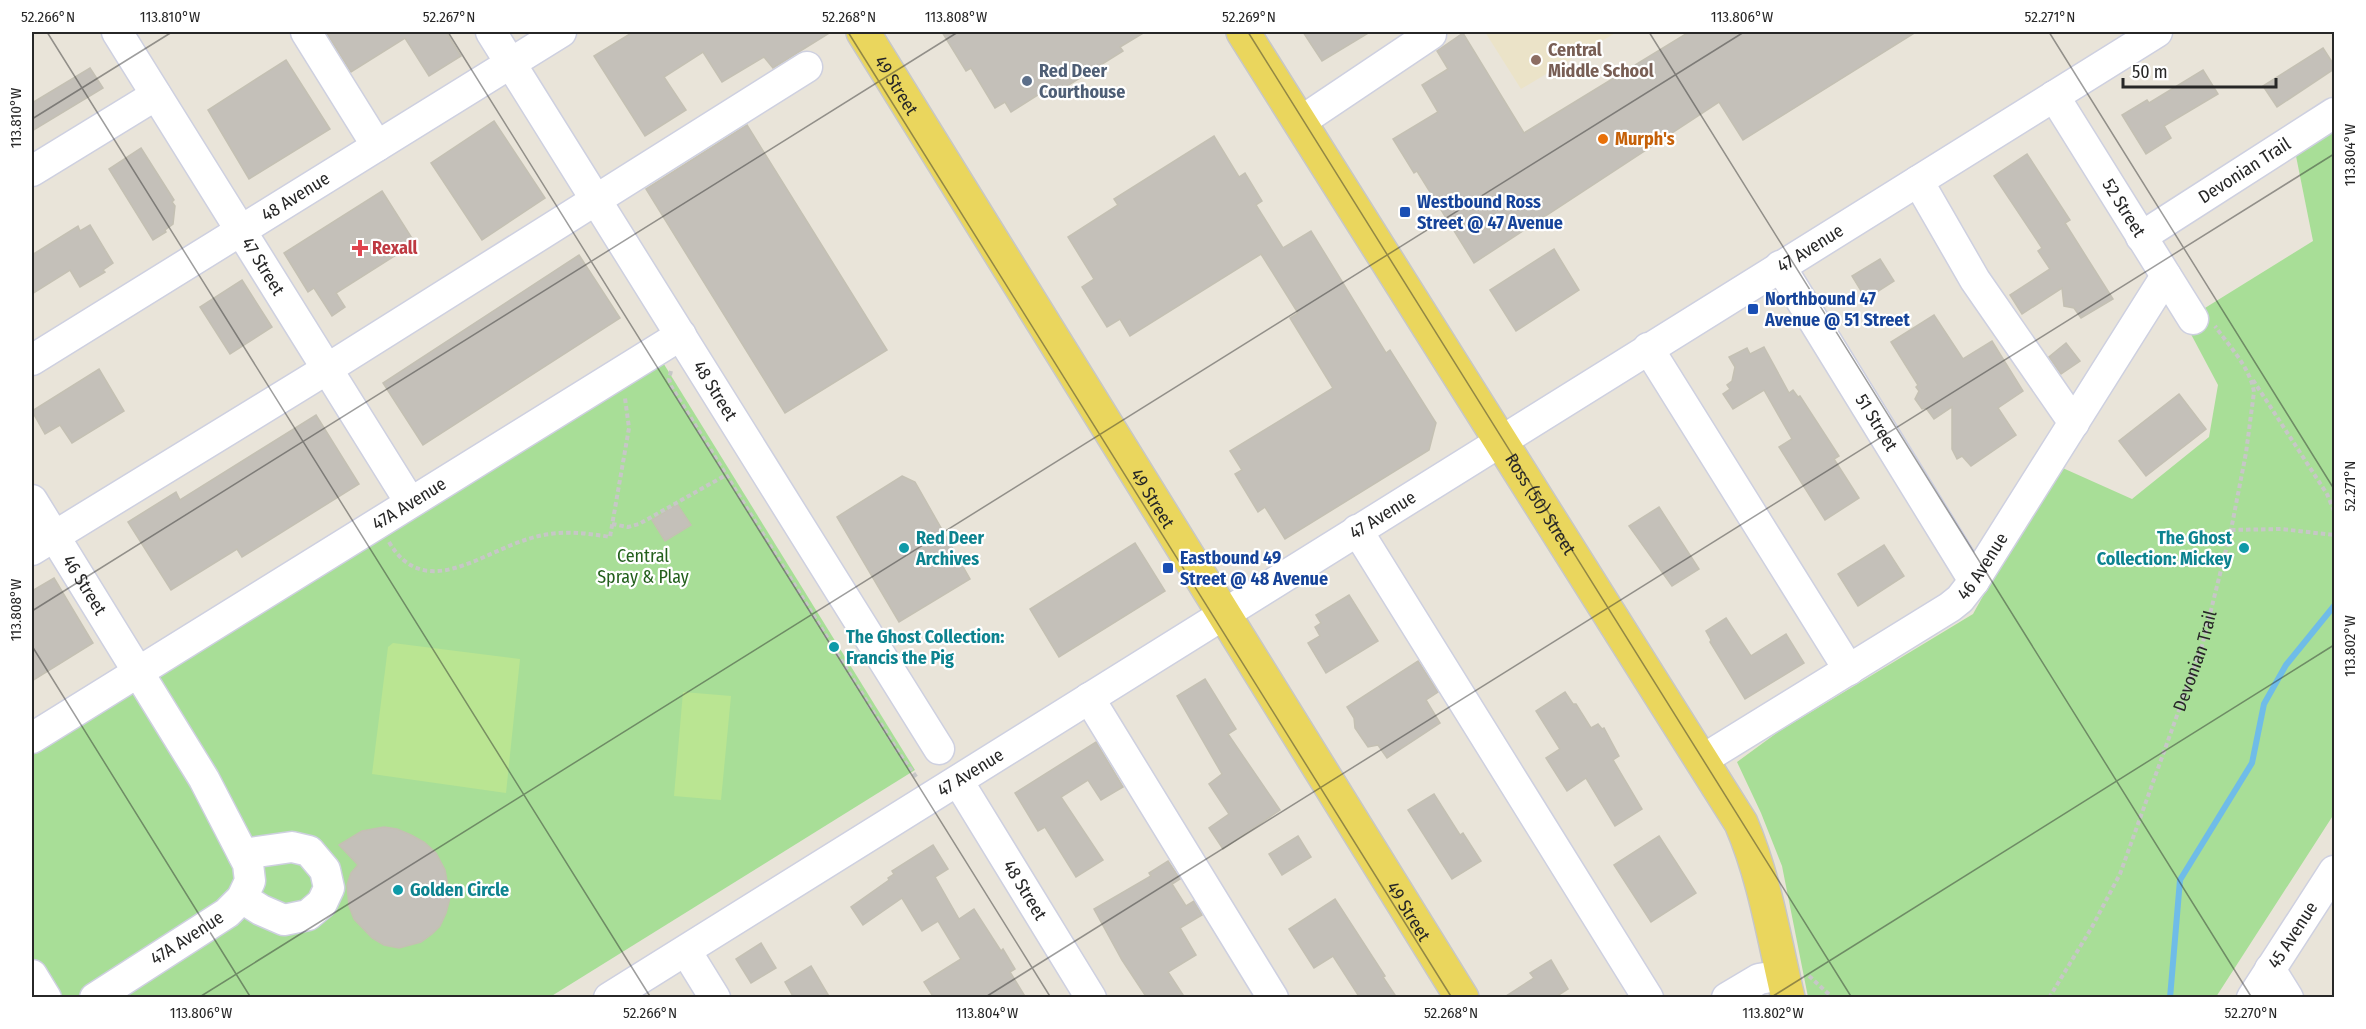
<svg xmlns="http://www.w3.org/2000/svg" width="2366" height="1029" font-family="'Fira Sans Condensed',sans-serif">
<rect width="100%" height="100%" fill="#e9e4d9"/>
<polygon fill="#ebe3c8" points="1485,32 1617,32 1521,89"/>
<g fill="#a8de97">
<polygon points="2334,117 2334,814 2216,997 1808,997 1782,866 1761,813 1737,762 1778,732 1973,614 2056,465 2132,499 2209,437 2218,385 2184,321 2313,241 2295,151"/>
<polygon points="662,361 915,770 550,997 32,998 32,751"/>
</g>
<g fill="#bae592">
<polygon points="393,643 520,659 506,793 372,774 388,647"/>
<polygon points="683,692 731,696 721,800 674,796"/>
</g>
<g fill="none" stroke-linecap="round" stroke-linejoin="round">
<polyline stroke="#6fbce8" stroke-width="6" points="2170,998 2180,880 2252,763 2264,704 2286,665 2334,606"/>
</g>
<g fill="#c4c0b9" stroke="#c4c0b3" stroke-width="1.5">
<polygon points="326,32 446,32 461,56 429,76 405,38 351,72"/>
<polygon points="633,32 831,32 773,68 764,57 722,82 703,52 664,77 686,110 645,136 594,56"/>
<polygon points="942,32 1145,32 1120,47 1123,51 1048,98 1044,91 1011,112 1005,102 995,108 971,68 966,71"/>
<polygon points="1303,32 1370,32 1322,61"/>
<polygon points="1689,32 1916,32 1743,140 1719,102 1474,263 1417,171 1414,173 1393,139 1438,112 1422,85 1448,69 1437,51 1463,33 1524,133"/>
<polygon points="2323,48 2334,65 2334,69 2277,107 2263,86"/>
<polygon points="286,60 330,129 249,179 208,110"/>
<polygon points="90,68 103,88 32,131 32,103"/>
<polygon points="2203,70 2218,94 2164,126 2171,138 2146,154 2122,115 2147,100 2149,103"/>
<polygon points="494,121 545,198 482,240 431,163"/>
<polygon points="747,125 887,350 785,413 646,189"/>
<polygon points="1214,136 1239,177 1245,173 1262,201 1256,205 1283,248 1311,231 1386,353 1390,350 1436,423 1429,450 1285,539 1265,507 1258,512 1235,474 1242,470 1230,451 1333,388 1290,318 1298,313 1261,254 1130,336 1120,319 1107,327 1082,287 1094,279 1068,237 1118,205 1114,199"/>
<polygon points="141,148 174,200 172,202 175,206 173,224 165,230 166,232 153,240 109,169"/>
<polygon points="2027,154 2070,220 2065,223 2113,299 2081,318 2074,308 2064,306 2062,288 2022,314 2010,295 2050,269 2038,251 2042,248 1994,176"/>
<polygon points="382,191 415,243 336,293 345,307 332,316 314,288 308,292 284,253"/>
<polygon points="90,225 113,263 103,270 105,272 80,287 70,270 32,294 32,255 78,226 80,231"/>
<polygon points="1554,249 1579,290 1516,331 1490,290"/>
<polygon points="579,255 620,318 423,445 383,383"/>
<polygon points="1880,259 1894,281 1866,299 1852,276"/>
<polygon points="242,280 272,327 230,354 200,307"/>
<polygon points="1934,315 1963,359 1992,341 2023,391 1998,408 2016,435 1971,466 1962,456 1957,459 1952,449 1952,407 1934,419 1926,408 1922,409 1915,399 1919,391 1916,387 1918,385 1891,342"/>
<polygon points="2066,343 2080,361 2061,374 2049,357"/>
<polygon points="1764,347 1789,393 1793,390 1798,397 1800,396 1839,456 1834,459 1859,498 1825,520 1779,447 1792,439 1764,390 1733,409 1723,394 1730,389 1727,385 1732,381 1735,367 1729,357 1747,348 1750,354"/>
<polygon points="99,369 124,411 72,443 60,425 45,434 32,411"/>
<polygon points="2179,394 2206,429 2146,476 2119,441"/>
<polygon points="316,415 359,484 242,557 237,549 171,590 128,522 176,492 180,500"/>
<polygon points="902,476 915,482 970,579 899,622 837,517"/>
<polygon points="677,504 691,525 665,541 652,520"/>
<polygon points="1659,507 1699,569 1672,586 1629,526"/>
<polygon points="1135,543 1165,591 1059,657 1030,609"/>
<polygon points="1884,545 1904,576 1858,606 1838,574"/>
<polygon points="54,578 93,643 32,681 32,591"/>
<polygon points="1349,595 1378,641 1326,673 1308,643 1320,636 1315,627 1321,623 1316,615"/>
<polygon points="1726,618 1751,656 1786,634 1804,663 1745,699 1710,642 1711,640 1706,631"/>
<polygon points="1418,661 1438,692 1426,700 1440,723 1387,758 1378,745 1368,747 1355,728 1354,718 1347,707"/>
<polygon points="1205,679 1236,729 1228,734 1280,810 1223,849 1209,828 1229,814 1209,784 1222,774 1177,696"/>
<polygon points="1565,692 1573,704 1576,704 1591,728 1598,724 1602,729 1604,728 1619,756 1613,760 1642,809 1615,826 1586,778 1567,791 1546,758 1560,749 1536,711"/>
<polygon points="1096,742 1123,787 1101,800 1088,780 1061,797 1103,860 1076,877 1045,827 1038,831 1015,793"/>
<polygon points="1434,794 1460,835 1463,833 1481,861 1452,879 1408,810"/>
<polygon points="384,827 397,829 411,835 424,842 436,853 445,870 450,898 446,913 440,926 432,934 421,942 399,948 384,945 372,938 354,919 349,906 347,885 351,873 358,865 339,845 362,831"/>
<polygon points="1298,836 1311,857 1282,875 1269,854"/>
<polygon points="1659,836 1696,893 1651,922 1614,865"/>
<polygon points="933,845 948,869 935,877 959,919 974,909 1001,951 1003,949 1015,969 1010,972 1026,998 934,998 924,982 961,959 938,921 922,931 902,898 863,925 851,907 889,880 888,878 894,874 892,871"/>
<polygon points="1168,861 1180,879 1172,884 1186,906 1194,901 1202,915 1180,928 1196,955 1168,972 1185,998 1147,998 1122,960 1094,909 1151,876 1149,873"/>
<polygon points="1335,899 1385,976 1383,977 1397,998 1360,998 1333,956 1314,968 1289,929"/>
<polygon points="761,943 776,968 751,983 736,959"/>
<polygon points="1551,960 1568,989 1554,998 1503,998 1534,978 1530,973"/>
<polygon points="811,966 830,998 794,998 785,982"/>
</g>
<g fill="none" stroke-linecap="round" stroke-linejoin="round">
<g stroke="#ced0e0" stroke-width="33">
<g id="minor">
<path id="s2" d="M117 32 410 502"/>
<polyline points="306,32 377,146"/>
<path id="s3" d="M491 32 939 749"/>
<path id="s4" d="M2054 96 2193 319"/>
<polyline points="1300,122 1431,34 1431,32"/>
<polyline points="32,171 156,95"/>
<polyline points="1918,181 1975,280 2074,423"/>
<path id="s5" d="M2141 237 2334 113"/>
<path id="s6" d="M1780 266 1974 581"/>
<polyline points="1648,348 1849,670"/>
<path id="s7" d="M32 360 561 32"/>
<path id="s8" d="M32 500 204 779 248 864 250 881 242 898 227 913 95 998"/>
<polyline points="1357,530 1648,998"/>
<polyline points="32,550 327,369 807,67"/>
<polyline points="1089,698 1273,998"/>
<path id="s9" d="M32 738 681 335"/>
<path id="s10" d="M1702 760 1950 607 1960 599 1974 581 2166 276"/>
<path id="s11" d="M958 781 1091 998"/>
<polyline points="242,898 261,910 284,920 308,915 322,903 329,888 325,870 309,851 292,847 243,854"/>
<polyline points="686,951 715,998"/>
<polyline points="2270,969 2288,998"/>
<polyline points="32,975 46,998"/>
<path id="s12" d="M609 998 2157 32"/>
<polyline points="1727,998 1759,979 1782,975"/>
<path id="s13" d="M2252 998 2334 871"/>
</g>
</g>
<g stroke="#c7c7c7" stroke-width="36">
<g id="major">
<path id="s14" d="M863 32 1462 998"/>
<path id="s15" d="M1243 32 1741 823C1765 879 1774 939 1788 998"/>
</g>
</g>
<g stroke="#c7c7c7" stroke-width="4" stroke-dasharray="4.5 3" stroke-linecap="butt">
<polyline points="671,371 669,379 671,386 899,753 917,778"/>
<polyline points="2253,380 2327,494 2334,511"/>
<polyline points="612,524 628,527 639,524 726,475"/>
<polyline points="2231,530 2281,529 2334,535"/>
<path d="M389 542C424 602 481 553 528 539 556 530 581 532 610 537L629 428 625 398 627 397"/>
<polyline points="1809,976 1833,998"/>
<path id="s1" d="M2049 998 2092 927 2120 874 2202 646 2231 530 2246 453 2254 392C2250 367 2229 346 2215 326"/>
</g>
<use href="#minor" stroke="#fff" stroke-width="30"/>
<use href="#major" stroke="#ead65d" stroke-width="33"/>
</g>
<path fill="none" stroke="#272727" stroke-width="1.5" stroke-opacity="0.45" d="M47 32 651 998M448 32 1051 998M848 32 1452 998M1248 32 1852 998M1649 32 2252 998M2049 32 2334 489M32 119 172 32M32 611 958 32M32 646 251 998M198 998 1744 32M984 998 2334 154M1770 998 2334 645"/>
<circle fill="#8d6e63" stroke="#fff" stroke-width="2" cx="1536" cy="60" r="6"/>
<circle fill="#5c6f8a" stroke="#fff" stroke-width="2" cx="1027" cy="81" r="6"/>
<circle fill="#e8710a" stroke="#fff" stroke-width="2" cx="1603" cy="139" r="6"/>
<g fill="#1a4fb4" stroke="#fff" stroke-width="2">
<rect x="1399" y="206" width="12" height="12" rx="3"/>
<rect x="1747" y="303" width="12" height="12" rx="3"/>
<rect x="1162" y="562" width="12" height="12" rx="3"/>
</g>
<path fill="#e0444e" stroke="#fff" stroke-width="2" d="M357 239h6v6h6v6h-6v6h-6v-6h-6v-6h6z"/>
<g fill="#0f9aa8" stroke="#fff" stroke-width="2">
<circle cx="904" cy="548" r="6"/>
<circle cx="2244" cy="548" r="6"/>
<circle cx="834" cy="647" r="6"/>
<circle cx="398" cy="890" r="6"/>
</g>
<g text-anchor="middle" stroke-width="4.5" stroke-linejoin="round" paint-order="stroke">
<g font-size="18" font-weight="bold" fill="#785e54" stroke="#fff" text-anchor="start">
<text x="1548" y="56">Central<tspan x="1548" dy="21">Middle School</tspan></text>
</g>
<g font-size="18" font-weight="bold" fill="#4e5e75" stroke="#fff" text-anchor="start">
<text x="1039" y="77">Red Deer<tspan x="1039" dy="21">Courthouse</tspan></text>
</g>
<g font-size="18" fill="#272727" stroke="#fff">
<text dy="6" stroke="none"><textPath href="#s14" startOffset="63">49 Street</textPath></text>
<text dy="6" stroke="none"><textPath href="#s5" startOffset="123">Devonian Trail</textPath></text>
<text dy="6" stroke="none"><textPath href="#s7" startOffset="310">48 Avenue</textPath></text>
<text dy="6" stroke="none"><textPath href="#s4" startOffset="132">52 Street</textPath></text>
<text dy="6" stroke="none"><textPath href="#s12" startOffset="1416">47 Avenue</textPath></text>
<text dy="6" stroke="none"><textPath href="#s2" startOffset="276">47 Street</textPath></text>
<text dy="6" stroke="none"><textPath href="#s3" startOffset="423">48 Street</textPath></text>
<text dy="6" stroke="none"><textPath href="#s6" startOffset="184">51 Street</textPath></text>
<text dy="6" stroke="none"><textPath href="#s14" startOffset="549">49 Street</textPath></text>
<text dy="6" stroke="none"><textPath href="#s9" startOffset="444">47A Avenue</textPath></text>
<text dy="6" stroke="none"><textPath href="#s15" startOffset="558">Ross (50) Street</textPath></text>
<text dy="6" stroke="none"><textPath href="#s12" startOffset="912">47 Avenue</textPath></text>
<text dy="6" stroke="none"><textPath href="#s10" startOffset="344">46 Avenue</textPath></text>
<text dy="6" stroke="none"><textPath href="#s8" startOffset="100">46 Street</textPath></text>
<text dy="6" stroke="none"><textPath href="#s1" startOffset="369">Devonian Trail</textPath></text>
<text dy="6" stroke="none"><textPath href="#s12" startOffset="426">47 Avenue</textPath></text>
<text dy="6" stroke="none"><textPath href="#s11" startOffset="128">48 Street</textPath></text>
<text dy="6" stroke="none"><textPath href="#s14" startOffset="1035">49 Street</textPath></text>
<text dy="6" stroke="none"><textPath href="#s13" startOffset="75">45 Avenue</textPath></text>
<text transform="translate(187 938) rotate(-33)" y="6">47A Avenue</text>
</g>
<g font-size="18" font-weight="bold" fill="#c56008" stroke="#fff" text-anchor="start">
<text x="1615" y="145">Murph's</text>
</g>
<g font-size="18" font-weight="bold" fill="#164399" stroke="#fff" text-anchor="start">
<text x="1417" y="208">Westbound Ross<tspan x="1417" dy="21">Street @ 47 Avenue</tspan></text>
<text x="1765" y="305">Northbound 47<tspan x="1765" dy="21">Avenue @ 51 Street</tspan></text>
<text x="1180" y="564">Eastbound 49<tspan x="1180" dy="21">Street @ 48 Avenue</tspan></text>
</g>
<g font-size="18" font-weight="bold" fill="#be3a42" stroke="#fff" text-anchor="start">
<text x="372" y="254">Rexall</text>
</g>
<g font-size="18" font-weight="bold" fill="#0d838f" stroke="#fff" text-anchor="start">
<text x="916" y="544">Red Deer<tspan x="916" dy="21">Archives</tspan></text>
<text x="2232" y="544" text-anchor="end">The Ghost<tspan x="2232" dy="21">Collection: Mickey</tspan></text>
<text x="846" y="643">The Ghost Collection:<tspan x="846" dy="21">Francis the Pig</tspan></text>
<text x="410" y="896">Golden Circle</text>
</g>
<g font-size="18" fill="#235f1c" stroke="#fff">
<text x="643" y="562">Central<tspan x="643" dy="21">Spray &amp; Play</tspan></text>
</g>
</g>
<rect width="2366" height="1029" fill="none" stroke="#ffffff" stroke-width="66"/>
<path d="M2123 78v9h153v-9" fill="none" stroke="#272727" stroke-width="3"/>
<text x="2132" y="78" font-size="18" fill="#272727" stroke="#ffffff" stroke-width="4.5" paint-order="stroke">50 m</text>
<rect x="33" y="33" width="2300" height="963" fill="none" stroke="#272727" stroke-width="2"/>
<g font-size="15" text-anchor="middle" fill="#272727">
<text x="48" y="22">52.266°N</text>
<text x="170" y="22">113.810°W</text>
<text x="449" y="22">52.267°N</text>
<text x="849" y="22">52.268°N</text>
<text x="956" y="22">113.808°W</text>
<text x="1249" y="22">52.269°N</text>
<text x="1742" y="22">113.806°W</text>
<text x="2050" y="22">52.271°N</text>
<text transform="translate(16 118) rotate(-90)" y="5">113.810°W</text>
<text transform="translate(2350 155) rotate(-90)" y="5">113.804°W</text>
<text transform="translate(2350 486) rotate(-90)" y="5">52.271°N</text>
<text transform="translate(16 610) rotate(-90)" y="5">113.808°W</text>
<text transform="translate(2350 646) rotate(-90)" y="5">113.802°W</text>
<text x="201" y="1018">113.806°W</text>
<text x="650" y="1018">52.266°N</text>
<text x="987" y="1018">113.804°W</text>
<text x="1451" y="1018">52.268°N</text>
<text x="1773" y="1018">113.802°W</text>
<text x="2251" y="1018">52.270°N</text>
</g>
</svg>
